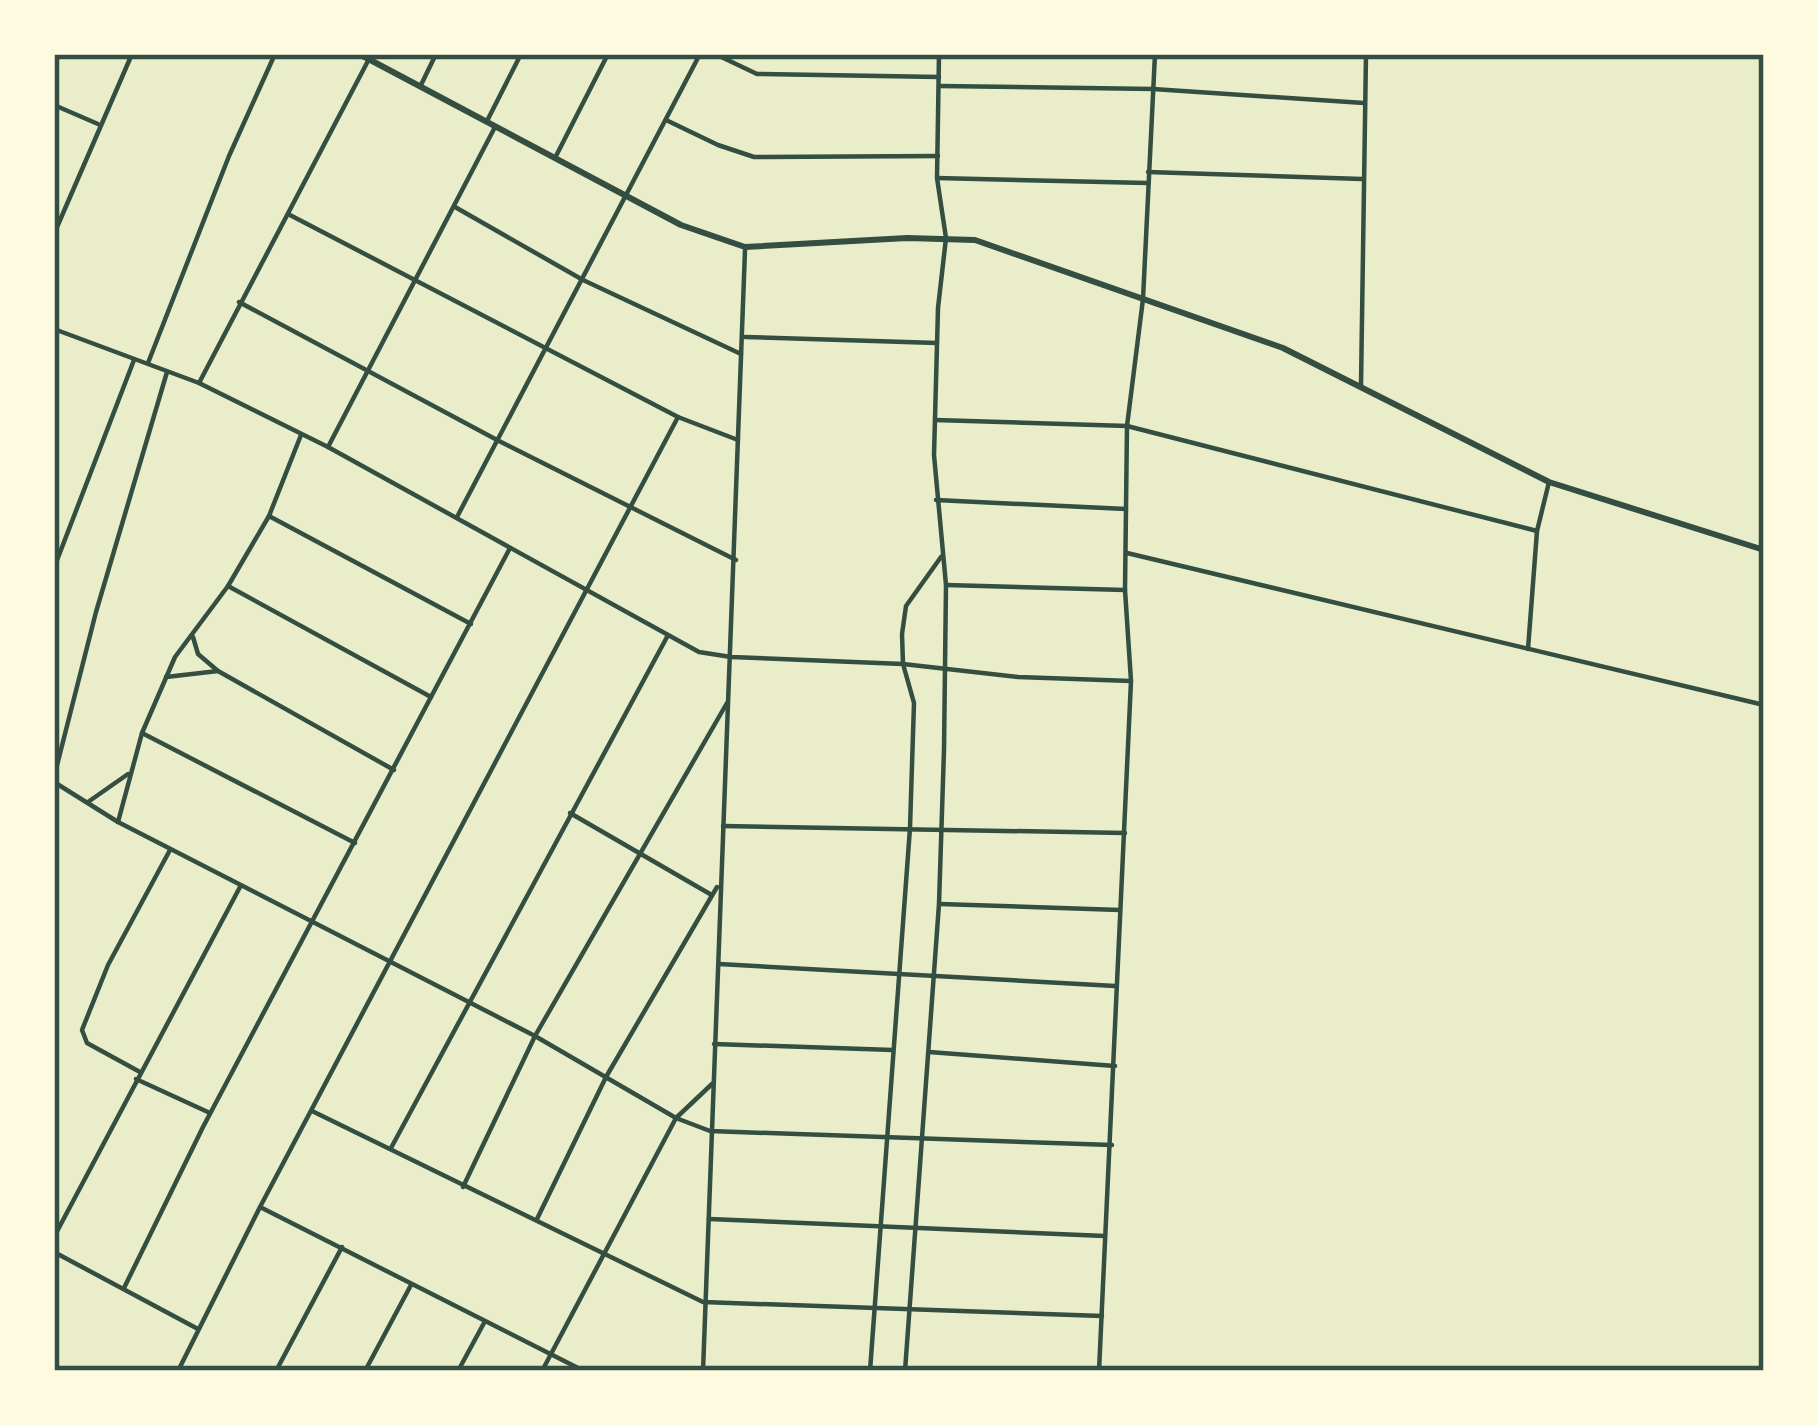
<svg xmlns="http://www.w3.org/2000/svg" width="1818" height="1425" font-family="'Source Sans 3',sans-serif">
<rect width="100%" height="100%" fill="#e9edc9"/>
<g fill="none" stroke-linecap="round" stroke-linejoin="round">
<g stroke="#344e41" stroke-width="4.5">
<polyline points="715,54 757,74 939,77"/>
<polyline points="939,86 1153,89 1364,103"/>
<polyline points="420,87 436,54"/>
<polyline points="54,105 98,124"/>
<polyline points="666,120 718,145 754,157 938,156"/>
<polyline points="487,121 521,54"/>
<polyline points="556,156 608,54"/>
<polyline points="1148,172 1362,179"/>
<polyline points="937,178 1147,183"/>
<polyline points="455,207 583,280 741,354"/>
<polyline points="288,214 678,417 738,440"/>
<polyline points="54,234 132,54"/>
<polyline points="239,302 499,441 736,560"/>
<polyline points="54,329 199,383 328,447 699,652 731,657 903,664 1018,677 1131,681"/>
<polyline points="745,337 937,343"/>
<polyline points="148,363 229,156 275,54"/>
<polyline points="199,383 369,59"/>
<polyline points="1361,385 1366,54"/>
<polyline points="935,420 1127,426 1537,531 1549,482"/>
<polyline points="328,447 495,127"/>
<polyline points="936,500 1126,509"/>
<polyline points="269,516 471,624"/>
<polyline points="457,517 700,54"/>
<polyline points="1127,553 1764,705"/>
<polyline points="54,568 134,360"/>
<polyline points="946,585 1125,590"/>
<polyline points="228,586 431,697"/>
<polyline points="193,637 198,654 218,671 394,770"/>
<polyline points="1528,649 1537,531"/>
<polyline points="166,677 218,671"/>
<polyline points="142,733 355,843"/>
<polyline points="54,777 96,612 167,372"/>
<polyline points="54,782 118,822 535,1036 676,1118 710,1131 1112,1145"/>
<polyline points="88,802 128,774"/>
<polyline points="570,813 710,894"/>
<polyline points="118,822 142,733 175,657 228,586 269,516 301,435"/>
<polyline points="723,826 1125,833"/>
<polyline points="940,904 1120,910"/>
<polyline points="719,964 1115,986"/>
<polyline points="714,1044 893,1050"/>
<polyline points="929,1052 1115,1066"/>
<polyline points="140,1072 87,1043 82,1030 108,965 170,850"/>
<polyline points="136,1079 210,1113"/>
<polyline points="312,1111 703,1302 1102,1316"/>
<polyline points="391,1148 667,637"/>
<polyline points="463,1187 535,1036 727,703"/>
<polyline points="262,1208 584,1371"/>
<polyline points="537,1219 606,1077 717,887"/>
<polyline points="709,1219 1105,1236"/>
<polyline points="54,1237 240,887"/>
<polyline points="54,1252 198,1329"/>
<polyline points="124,1288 203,1127 510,548"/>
<polyline points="178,1371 260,1207 678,417"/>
<polyline points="276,1371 342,1247"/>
<polyline points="365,1371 411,1285"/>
<polyline points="458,1371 484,1323"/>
<polyline points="542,1371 676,1118 712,1084"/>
<polyline points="703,1371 745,250"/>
<polyline points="870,1371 910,828 914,703 903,664 902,634 906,606 941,557"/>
<polyline points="905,1371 939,904 944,750 946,585 934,455 938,308 946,238 937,178 939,54"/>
<polyline points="1099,1371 1131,681 1125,590 1127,426 1143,299 1155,54"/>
</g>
<polyline stroke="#344e41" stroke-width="6" points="359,54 681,225 745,247 907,238 975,240 1283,348 1549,482 1764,550"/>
</g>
<rect width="1818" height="1425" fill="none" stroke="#fefae0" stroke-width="114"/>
<rect x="57" y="57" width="1704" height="1311" fill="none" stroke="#344e41" stroke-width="4.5"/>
</svg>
